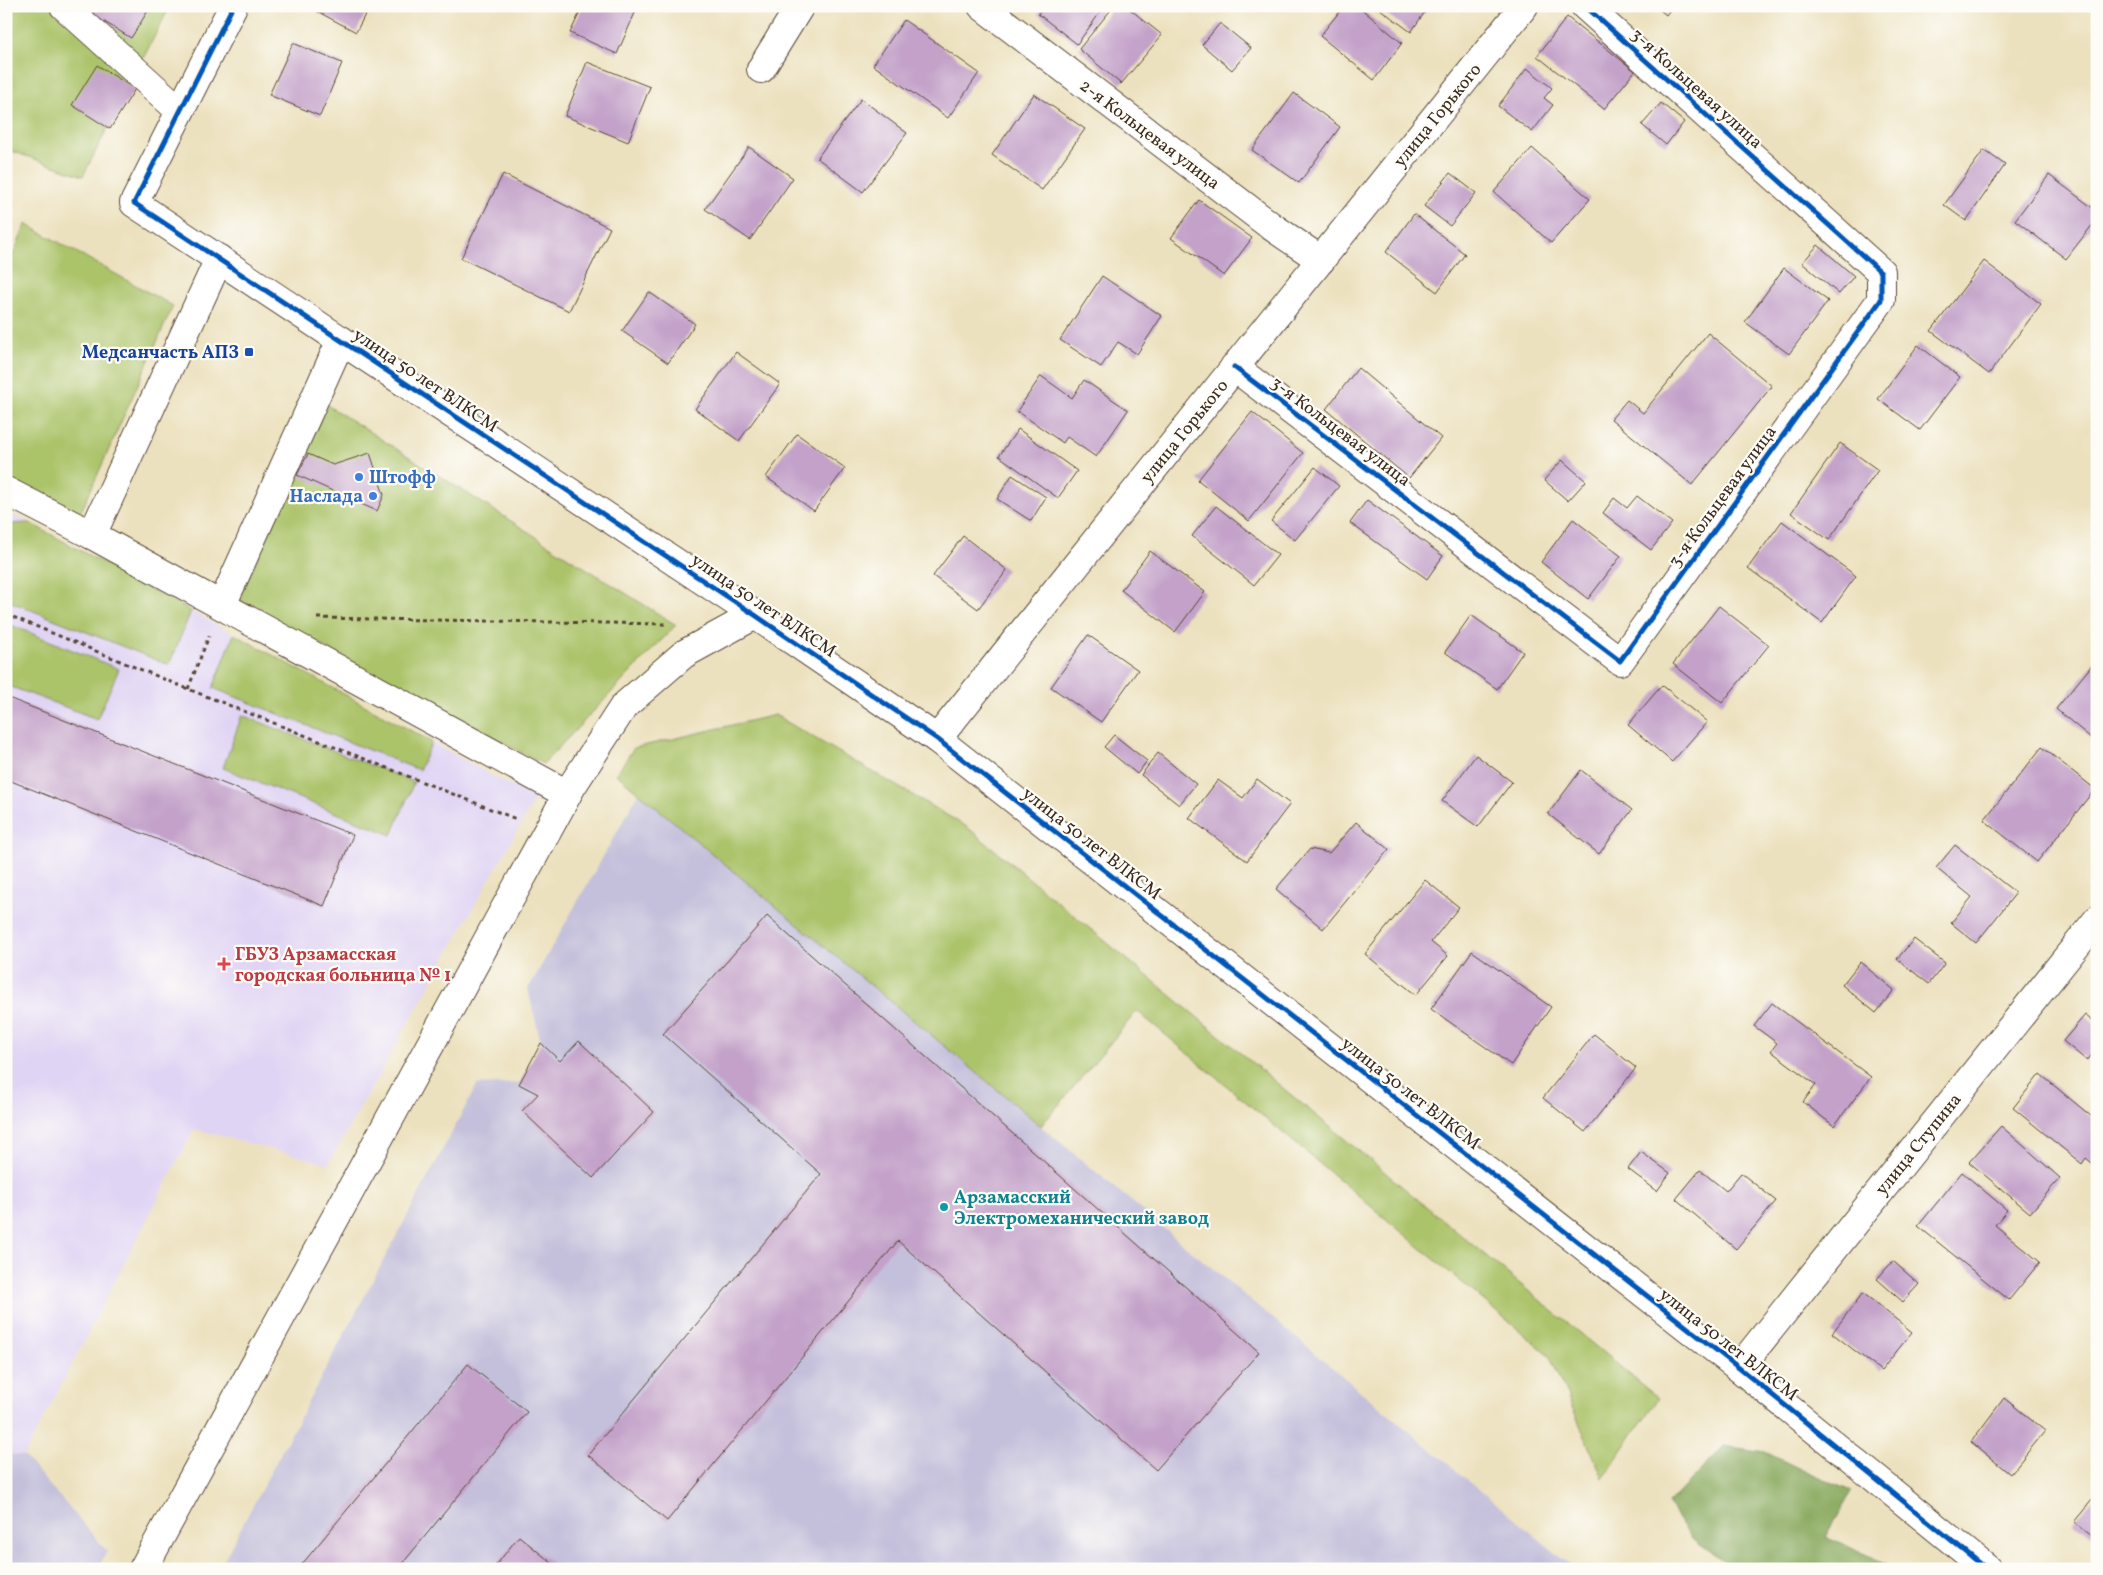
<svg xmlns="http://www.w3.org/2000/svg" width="2103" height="1575" font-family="Vollkorn,serif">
<rect width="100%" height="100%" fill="#fdfcf7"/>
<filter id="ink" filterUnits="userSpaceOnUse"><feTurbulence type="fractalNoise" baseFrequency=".02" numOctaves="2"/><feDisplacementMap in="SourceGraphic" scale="10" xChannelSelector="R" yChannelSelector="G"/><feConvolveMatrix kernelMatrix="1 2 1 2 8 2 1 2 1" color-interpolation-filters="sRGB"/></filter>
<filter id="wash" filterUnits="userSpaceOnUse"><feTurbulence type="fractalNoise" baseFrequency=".0096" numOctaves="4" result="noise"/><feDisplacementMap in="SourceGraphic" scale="20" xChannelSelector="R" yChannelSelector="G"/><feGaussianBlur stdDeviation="1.12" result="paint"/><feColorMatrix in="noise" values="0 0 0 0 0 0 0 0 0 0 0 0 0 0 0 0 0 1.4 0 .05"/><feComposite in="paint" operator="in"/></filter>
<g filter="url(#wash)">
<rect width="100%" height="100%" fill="#ece1be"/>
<polygon fill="#e0d4f4" points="6,512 31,523 535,799 328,1164 194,1129 24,1456 6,1454"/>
<g fill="#c4c0db">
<polygon points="639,793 1575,1569 219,1569 477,1085 520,1083 541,1043 528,989"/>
<polygon points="6,1454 24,1456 107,1551 98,1569 6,1569"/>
</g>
<g fill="#abc369" stroke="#737644">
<polygon points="6,6 170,6 83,176 6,149"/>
<polygon points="26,224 173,306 80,514 6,479 6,272"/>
<polygon points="327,405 676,625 543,764 238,601"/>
<polygon points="30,523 191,611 169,665 6,600 6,524"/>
<polygon points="6,623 119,669 97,719 6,685"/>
<polygon points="234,634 432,742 419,770 213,688"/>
<polygon points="242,715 414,782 392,835 223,768"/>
<polygon points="775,715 967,827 1658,1398 1603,1478 1550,1356 1137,1011 1041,1126 616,774 634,748"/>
</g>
<polygon fill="#88a95d" stroke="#626a3e" points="1724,1446 1765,1452 1815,1476 1852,1491 1826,1537 1897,1569 1735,1569 1692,1538 1668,1504"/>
<g id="blocks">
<g fill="#c3a1c9">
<polygon points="92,6 151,6 131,38 88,12"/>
<polygon points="307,6 367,6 369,7 356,32"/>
<polygon points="583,6 638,6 617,54 570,33"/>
<polygon points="1044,6 1105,6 1077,44 1038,14"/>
<polygon points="1114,6 1126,6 1162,35 1121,84 1079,49"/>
<polygon points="1344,6 1358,6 1402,43 1374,80 1320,36"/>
<polygon points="1376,6 1429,6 1411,32"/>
<polygon points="1655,6 1673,6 1666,15"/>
<polygon points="1567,17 1635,71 1604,109 1537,56"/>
<polygon points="904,20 979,73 948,118 873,65"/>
<polygon points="1220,23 1251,48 1232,70 1202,45"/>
<polygon points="293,43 342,63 320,116 269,95"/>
<polygon points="587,62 650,87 628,142 565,116"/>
<polygon points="97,65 135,89 110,129 72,105"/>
<polygon points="1527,68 1552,88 1544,98 1553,105 1532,132 1498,106"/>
<polygon points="1294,93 1340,127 1299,183 1252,150"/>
<polygon points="1034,94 1085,129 1042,190 992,155"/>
<polygon points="861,99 907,133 863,192 817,158"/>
<polygon points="1661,103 1684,122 1666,145 1642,125"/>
<polygon points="749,147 793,178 750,240 705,209"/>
<polygon points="1532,148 1590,199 1551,243 1494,192"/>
<polygon points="1984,150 2005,165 1966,221 1944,205"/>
<polygon points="1450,173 1476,193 1450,226 1424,206"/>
<polygon points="503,174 610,228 569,311 461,258"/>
<polygon points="2049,175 2097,211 2097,219 2066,259 2015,220"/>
<polygon points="1199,200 1252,238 1224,276 1171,238"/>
<polygon points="1414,214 1465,254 1437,292 1386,252"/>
<polygon points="1818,245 1854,276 1839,294 1802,263"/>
<polygon points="1984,261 2041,304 1989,374 1931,331"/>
<polygon points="1784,268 1828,301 1789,354 1745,322"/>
<polygon points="1102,276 1162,316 1137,354 1118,342 1101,367 1060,340"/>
<polygon points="649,292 695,324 668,363 622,331"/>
<polygon points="1708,333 1772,386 1692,485 1611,419 1627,400 1643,413"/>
<polygon points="1918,345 1960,377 1920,430 1878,399"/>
<polygon points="736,352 780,384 739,441 695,409"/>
<polygon points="1358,368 1441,438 1409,478 1326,409"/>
<polygon points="1041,376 1072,398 1084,380 1128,410 1096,457 1067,437 1063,443 1017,411"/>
<polygon points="1252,412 1303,453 1249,521 1198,480"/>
<polygon points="1018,429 1077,471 1058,498 999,456"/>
<polygon points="797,434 845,468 814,511 766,477"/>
<polygon points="1840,443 1878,470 1829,540 1791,513"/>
<polygon points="370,453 384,495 377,511 297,475 308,454 333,465"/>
<polygon points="1562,460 1586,481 1568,501 1544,480"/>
<polygon points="1315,467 1339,486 1295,540 1271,521"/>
<polygon points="1012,475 1046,497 1031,521 997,499"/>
<polygon points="1637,496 1672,523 1651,550 1603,513 1614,498 1627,508"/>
<polygon points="1367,500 1443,556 1427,579 1350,523"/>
<polygon points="1216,506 1278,555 1254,585 1192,536"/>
<polygon points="1573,519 1621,556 1588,599 1541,562"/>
<polygon points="1782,521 1856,576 1822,623 1748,568"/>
<polygon points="963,536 1007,570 978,609 933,576"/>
<polygon points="1150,551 1205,592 1175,632 1121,590"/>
<polygon points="1719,606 1769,645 1722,703 1673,664"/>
<polygon points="1471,615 1523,652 1497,689 1445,652"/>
<polygon points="1088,635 1138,670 1101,722 1051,687"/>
<polygon points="2097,659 2097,743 2056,709"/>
<polygon points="1662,685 1707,722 1672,762 1628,725"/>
<polygon points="6,697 353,835 324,906 6,779"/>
<polygon points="1114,735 1147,761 1137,774 1104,747"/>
<polygon points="2042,747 2095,789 2037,862 1984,820"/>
<polygon points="1158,753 1196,784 1179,805 1141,775"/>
<polygon points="1476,755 1512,782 1478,827 1442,801"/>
<polygon points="1581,770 1632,810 1599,854 1548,814"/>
<polygon points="1257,779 1290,804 1247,861 1189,818 1218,780 1243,798"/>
<polygon points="1356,822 1389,849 1323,929 1276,889 1310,849 1329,853"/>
<polygon points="1955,845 2016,893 1976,943 1951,923 1972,897 1936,868"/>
<polygon points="1425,880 1459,907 1431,942 1448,956 1416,995 1365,954"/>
<polygon points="767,916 1259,1352 1156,1470 898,1241 667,1521 588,1455 821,1174 663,1034"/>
<polygon points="1914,939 1945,963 1929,984 1897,959"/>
<polygon points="1472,951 1551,1007 1511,1065 1431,1009"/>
<polygon points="1860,962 1894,990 1876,1013 1842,985"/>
<polygon points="1772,1003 1871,1077 1834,1126 1803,1102 1816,1085 1771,1051 1777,1043 1754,1026"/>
<polygon points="2085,1015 2097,1025 2097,1048 2087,1061 2063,1041"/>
<polygon points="1594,1034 1636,1068 1585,1132 1543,1098"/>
<polygon points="579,1041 654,1112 593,1178 522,1111 538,1094 519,1084 541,1043 560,1061"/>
<polygon points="2040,1074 2097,1121 2097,1167 2086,1158 2082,1164 2013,1108"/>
<polygon points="2001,1126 2060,1178 2030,1213 1969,1162"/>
<polygon points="1641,1152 1670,1173 1657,1191 1628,1169"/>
<polygon points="1700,1170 1726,1191 1741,1173 1776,1201 1736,1249 1676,1199"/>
<polygon points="1962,1172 2007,1210 1995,1225 2040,1262 2009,1300 1918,1226"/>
<polygon points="1893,1261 1919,1284 1903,1302 1877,1279"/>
<polygon points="1863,1293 1912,1332 1881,1371 1832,1333"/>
<polygon points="468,1364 527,1412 398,1569 298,1569"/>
<polygon points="2004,1398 2045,1431 2010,1474 1971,1442"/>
<polygon points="2097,1494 2097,1540 2074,1522"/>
<polygon points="519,1536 559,1569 493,1569"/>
</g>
</g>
</g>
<g filter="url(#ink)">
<use href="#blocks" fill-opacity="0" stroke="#564536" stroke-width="1"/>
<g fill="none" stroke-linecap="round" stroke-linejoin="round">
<g stroke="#564536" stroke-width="30">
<g id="minor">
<polyline points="64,6 180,111"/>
<polyline points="233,6 134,203 755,615 937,739 1739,1368 1987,1569"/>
<polyline points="982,6 1271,226 1321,260"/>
<polyline points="761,69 800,6"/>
<polyline points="219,259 92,535 567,794"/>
<polyline points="1234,367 1620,661 1881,300 1881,272 1585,6"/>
<polyline points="6,491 92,535"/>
<polyline points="222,605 341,340"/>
<polyline points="937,739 1524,6"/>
<polyline points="1739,1368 2097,920"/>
<polyline points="143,1569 572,786 624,706 684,654 755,615"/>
</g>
</g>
<g stroke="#564536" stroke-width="3" stroke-dasharray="4 4" stroke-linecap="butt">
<polyline points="6,614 188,689 516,819"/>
<polyline points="317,618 665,624"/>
<polyline points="188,689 209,636"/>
</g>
<use href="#minor" stroke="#fff" stroke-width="28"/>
<g stroke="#fdfcf7" stroke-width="8">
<g id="cycleway">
<polyline points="233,6 134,203 755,615 937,739 1739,1368 1987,1569"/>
<polyline points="1234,367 1620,661 1881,300 1881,272 1585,6"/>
</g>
</g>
<use href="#cycleway" stroke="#0057b8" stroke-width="5"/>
</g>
</g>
<rect fill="#1a4fb4" stroke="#fdfcf7" stroke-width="2" x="244" y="347" width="10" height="10" rx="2.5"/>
<g fill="#3f7fe0" stroke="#fdfcf7" stroke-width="2">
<circle cx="359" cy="477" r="5"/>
<circle cx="373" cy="496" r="5"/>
</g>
<path fill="#e0444e" stroke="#fdfcf7" stroke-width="2" d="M221.5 956.5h5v5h5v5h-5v5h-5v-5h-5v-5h5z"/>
<circle fill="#0f9aa8" stroke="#fdfcf7" stroke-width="2" cx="944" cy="1207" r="5"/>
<g text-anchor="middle" stroke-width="4.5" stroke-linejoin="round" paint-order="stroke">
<g font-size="18" fill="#3b2a1e" stroke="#fdfcf7">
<text transform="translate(1697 88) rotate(42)" y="6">3-я Кольцевая улица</text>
<text transform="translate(1437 115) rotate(-51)" y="6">улица Горького</text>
<text transform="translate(1150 134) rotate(37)" y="6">2-я Кольцевая улица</text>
<text transform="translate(426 380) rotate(34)" y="6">улица 50 лет ВЛКСМ</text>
<text transform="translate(1184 431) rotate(-51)" y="6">улица Горького</text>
<text transform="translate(1341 431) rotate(37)" y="6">3-я Кольцевая улица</text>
<text transform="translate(1722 496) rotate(-54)" y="6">3-я Кольцевая улица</text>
<text transform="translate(764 605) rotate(34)" y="6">улица 50 лет ВЛКСМ</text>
<text transform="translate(1092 843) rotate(38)" y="6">улица 50 лет ВЛКСМ</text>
<text transform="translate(1411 1093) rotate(38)" y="6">улица 50 лет ВЛКСМ</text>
<text transform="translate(1918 1144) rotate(-51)" y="6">улица Ступина</text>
<text transform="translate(1729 1344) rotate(38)" y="6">улица 50 лет ВЛКСМ</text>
</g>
<g font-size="18" font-weight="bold" fill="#164399" stroke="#fdfcf7" text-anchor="end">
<text x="239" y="358">Медсанчасть АПЗ</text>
</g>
<g font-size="18" font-weight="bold" fill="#366cbe" stroke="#fdfcf7" text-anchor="start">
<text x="369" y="483">Штофф</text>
<text x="363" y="502" text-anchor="end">Наслада</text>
</g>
<g font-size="18" font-weight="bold" fill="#be3a42" stroke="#fdfcf7" text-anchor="start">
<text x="235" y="960">ГБУЗ Арзамасская<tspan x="235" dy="21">городская больница № 1</tspan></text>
</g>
<g font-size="18" font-weight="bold" fill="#0d838f" stroke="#fdfcf7" text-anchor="start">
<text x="954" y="1203">Арзамасский<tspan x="954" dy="21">Электромеханический завод</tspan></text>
</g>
</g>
<rect width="2103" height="1575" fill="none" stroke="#fdfcf7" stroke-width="25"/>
</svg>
